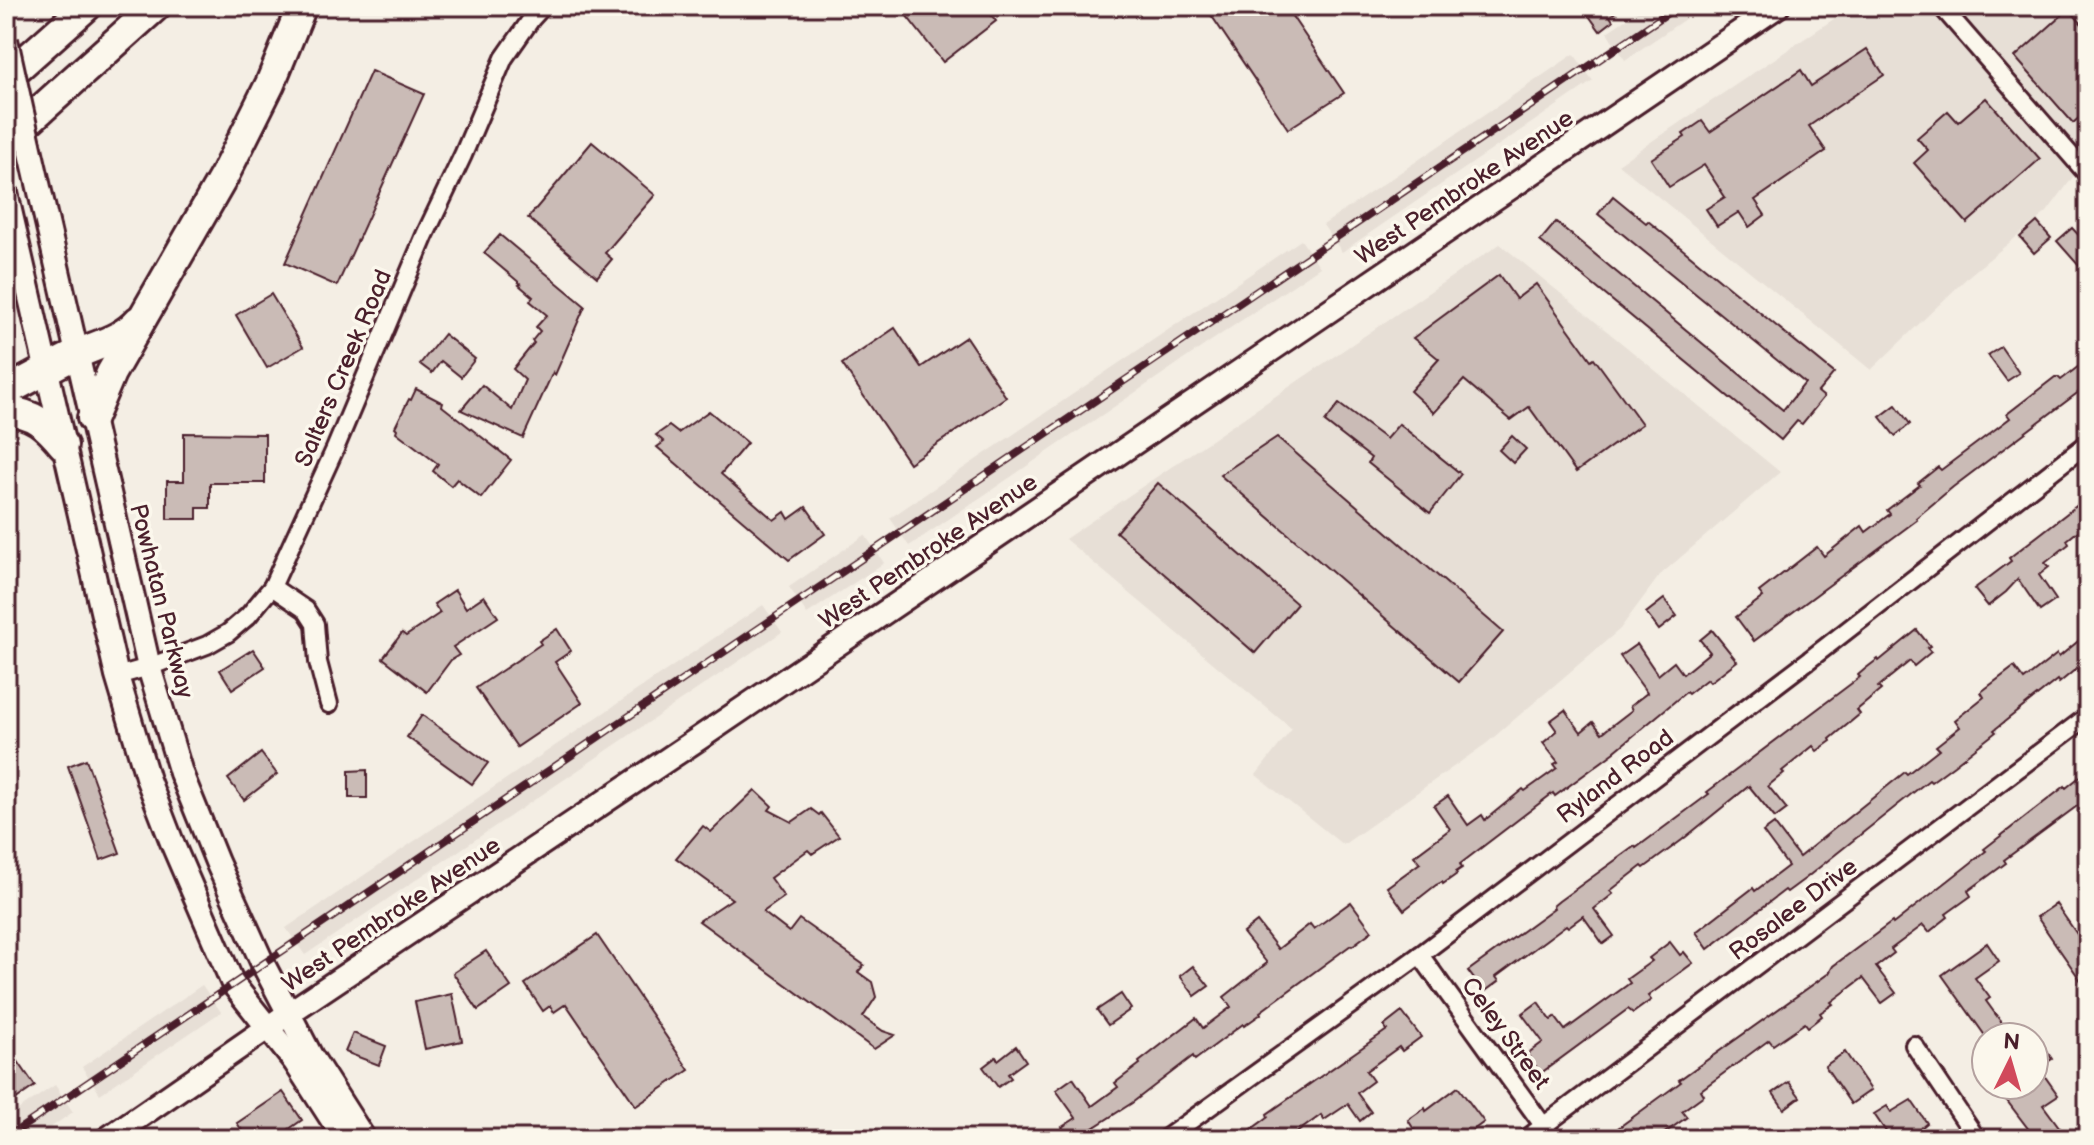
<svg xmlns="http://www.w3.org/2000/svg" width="2094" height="1145" font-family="'Balsamiq Sans',sans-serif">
<rect width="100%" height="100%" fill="#f4eee4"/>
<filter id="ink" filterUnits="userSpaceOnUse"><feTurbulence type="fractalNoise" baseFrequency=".0125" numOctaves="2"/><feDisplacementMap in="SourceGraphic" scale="16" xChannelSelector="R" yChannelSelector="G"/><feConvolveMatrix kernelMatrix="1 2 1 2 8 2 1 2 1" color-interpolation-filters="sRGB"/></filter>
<g filter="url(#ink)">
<g fill="#e7dfd6">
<polygon points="1646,6 1704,6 1625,60 1607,32"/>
<polygon points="1853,6 2088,6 2088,157 2047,212 1971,274 1871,370 1618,164"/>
<polygon points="1574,54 1593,81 1342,252 1323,225"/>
<polygon points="1301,240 1320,267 909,546 890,518"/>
<polygon points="1500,244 1780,472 1660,575 1620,629 1487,743 1343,845 1256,775 1292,729 1065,539"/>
<polygon points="865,535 884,563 807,614 789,587"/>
<polygon points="763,605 782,632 305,955 286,928"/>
<polygon points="202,985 221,1012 100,1094 82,1067"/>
<polygon points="55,1085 73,1112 34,1139 6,1139 6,1118"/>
</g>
<g fill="#cabbb6" stroke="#4a1f2b" stroke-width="2">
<polygon points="899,6 984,6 996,21 943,62"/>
<polygon points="1205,6 1285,6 1344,93 1288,129"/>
<polygon points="1582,6 1624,6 1610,16 1613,21 1600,31"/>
<polygon points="2069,9 2088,31 2088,110 2073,123 2015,57"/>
<polygon points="1867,49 1884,75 1809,126 1826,151 1755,200 1765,215 1749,227 1739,212 1717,226 1706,209 1725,197 1704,165 1669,187 1651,159 1685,137 1683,134 1702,121 1710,132 1801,70 1811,86"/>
<polygon points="371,71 424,94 337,286 285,263"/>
<polygon points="1986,98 2040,159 1967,223 1914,163 1928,150 1917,138 1948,111 1958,122"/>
<polygon points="592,142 655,195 605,253 612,259 597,277 528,218"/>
<polygon points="1613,196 1646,223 1648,221 1834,373 1818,392 1824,397 1802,424 1797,421 1781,440 1540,241 1556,222 1783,410 1805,383 1598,214"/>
<polygon points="2037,222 2051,238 2034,253 2020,237"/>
<polygon points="2072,228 2088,245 2088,276 2057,241"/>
<polygon points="500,235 585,306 555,375 553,372 523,438 461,410 482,385 512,410 525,380 513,369 534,343 532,341 540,331 536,327 547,315 530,301 533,297 519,285 521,284 484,253"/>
<polygon points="1499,275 1516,299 1536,284 1591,360 1594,358 1642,424 1576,472 1529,407 1511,420 1464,380 1434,413 1410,391 1439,359 1413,338"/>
<polygon points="271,294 303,347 267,368 236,315"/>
<polygon points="895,328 921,367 966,337 1006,397 909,463 842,364"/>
<polygon points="444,334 475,359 461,377 441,361 432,373 420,364"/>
<polygon points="2001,347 2019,373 2007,381 1988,355"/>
<polygon points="2088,359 2088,385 1953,487 1916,518 1917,520 1754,641 1736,617 1763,597 1759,592 1817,547 1824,556 1862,526 1866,532 1890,514 1887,510 1920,485 1918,483 1938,467 1941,470 1989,434 2010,418 2007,414 2055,377 2058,377 2061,380"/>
<polygon points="416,389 443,403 442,406 511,460 481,498 457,479 451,486 433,471 438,464 396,432 397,429 395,427 409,399 411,400"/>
<polygon points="1339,404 1386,439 1399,424 1461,474 1430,513 1368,463 1371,458 1325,422"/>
<polygon points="1896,405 1910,424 1895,436 1880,417"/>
<polygon points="709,411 747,443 721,474 774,520 785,512 789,519 806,507 825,534 789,560 657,447 664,442 656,435 669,426 678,433"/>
<polygon points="184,433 265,434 265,483 210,483 210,508 197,508 197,519 167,519 167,481 184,481"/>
<polygon points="1512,436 1526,449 1513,463 1499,450"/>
<polygon points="1277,437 1503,632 1459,682 1220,475"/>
<polygon points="1158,483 1297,604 1255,653 1116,532"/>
<polygon points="2088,497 2088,523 2067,540 2069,544 2045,563 2049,567 2039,575 2056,600 2040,611 2018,579 2006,592 1988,606 1974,589 2011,561 2009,558"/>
<polygon points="455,590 466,608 484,596 498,617 453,647 459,655 451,660 427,692 383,658 402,633 406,636 440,613 434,604"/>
<polygon points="1664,599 1677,616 1659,630 1646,613"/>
<polygon points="557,629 571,651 555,662 582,703 517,747 476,688 541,644 539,641"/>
<polygon points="1712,630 1737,661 1710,682 1707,679 1688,694 1686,692 1615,751 1615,752 1555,796 1553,793 1460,864 1462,868 1456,872 1457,874 1443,884 1442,882 1436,885 1404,910 1387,887 1420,863 1414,856 1450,829 1434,806 1448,796 1468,825 1482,815 1485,820 1523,789 1525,791 1557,768 1554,764 1558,762 1543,743 1557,731 1550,721 1565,710 1581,732 1593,722 1602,733 1632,710 1630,706 1647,693 1620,656 1637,644 1658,675 1674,662 1683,674 1710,652 1700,640"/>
<polygon points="1917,630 1930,646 1927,648 1931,652 1914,666 1910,661 1878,687 1881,690 1857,710 1860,714 1830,739 1831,741 1817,751 1813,746 1782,771 1784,773 1768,786 1787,809 1775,818 1749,786 1682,840 1644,868 1642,866 1610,891 1613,894 1594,909 1614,936 1603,944 1583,916 1568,927 1566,925 1496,977 1499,981 1484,992 1468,971 1554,908 1553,906 1559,901 1635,846 1636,848 1709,794 1707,792 1860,677 1858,675 1865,669 1878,659 1879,661"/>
<polygon points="2088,633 2088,659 2059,683 2057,680 1994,730 1996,732 1954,765 1931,782 1929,780 1806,878 1787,892 1785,890 1708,949 1696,932 1753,888 1755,891 1788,866 1763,832 1774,824 1799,857 1905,772 1907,774 1939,749 1936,746 1960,727 1955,720 1984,697 1981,692 2014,667 2024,680 2057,654 2059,657"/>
<polygon points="253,649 265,667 232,689 220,670"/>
<polygon points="422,715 488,763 472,784 407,737"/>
<polygon points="261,753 277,774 244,800 228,779"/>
<polygon points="86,759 120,853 101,860 68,766"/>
<polygon points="367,770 367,798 349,798 349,771"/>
<polygon points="2082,775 2088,784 2088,798 2004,860 2006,863 1968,891 1971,896 1946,914 1948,917 1929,932 1923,925 1891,949 1894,953 1876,967 1896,993 1882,1003 1863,978 1831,1002 1833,1004 1820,1013 1822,1016 1808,1027 1805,1023 1773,1045 1769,1040 1701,1090 1704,1095 1682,1111 1687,1117 1656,1139 1603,1139 1681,1082 1679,1080 1829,973 1833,966 1892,922 1893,924 1986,851 1984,849 2065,786 2066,788"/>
<polygon points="755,790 772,806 769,810 792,822 811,809 819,815 821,813 839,836 812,854 808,850 770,878 784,897 763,912 789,932 799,919 864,965 858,972 872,982 876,997 863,1017 883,1031 895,1035 874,1049 699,921 732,899 676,858 703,826 711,832"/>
<polygon points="1351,902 1372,931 1352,946 1351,945 1260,1012 1261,1014 1244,1026 1243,1024 1195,1060 1193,1056 1132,1103 1093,1128 1095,1130 1082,1139 1070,1139 1062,1127 1076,1118 1056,1090 1073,1078 1092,1106 1118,1087 1115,1083 1140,1064 1139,1062 1196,1018 1203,1028 1231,1007 1224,997 1267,963 1243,933 1257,922 1278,949 1310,924 1314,929"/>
<polygon points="2056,904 2088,950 2088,991 2037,917"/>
<polygon points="597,935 689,1070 636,1106 566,1004 554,1012 550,1006 543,1011 525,984"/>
<polygon points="1670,942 1680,955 1684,952 1693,963 1648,996 1651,1000 1633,1013 1628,1009 1541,1073 1527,1054 1543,1042 1522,1014 1538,1002 1551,1020 1555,1017 1565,1030 1630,983 1627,979 1652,961 1649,958"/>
<polygon points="1987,943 1999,961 1975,978 1990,998 1986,1001 2004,1026 2000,1029 2005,1037 1986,1037 1942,975"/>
<polygon points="486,951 511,987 478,1010 453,973"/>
<polygon points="1193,966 1209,986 1195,996 1180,976"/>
<polygon points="452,994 462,1041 425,1049 415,1002"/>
<polygon points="1121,994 1131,1009 1108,1025 1097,1010"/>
<polygon points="1402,1012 1421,1037 1402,1051 1399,1047 1366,1071 1373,1081 1357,1093 1371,1112 1360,1121 1348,1104 1324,1120 1321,1115 1288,1139 1238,1139 1268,1117 1267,1114 1387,1030 1384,1026"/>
<polygon points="353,1033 386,1046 379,1065 345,1052"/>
<polygon points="2034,1033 2052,1059 2039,1068 2058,1095 2043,1105 2068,1139 2036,1139 1995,1085 2034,1085"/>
<polygon points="6,1044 35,1086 6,1106"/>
<polygon points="1016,1046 1026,1061 1008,1074 1011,1078 998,1087 983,1067 996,1057 998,1060"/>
<polygon points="1845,1052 1871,1090 1851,1104 1825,1066"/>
<polygon points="1789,1082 1800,1097 1784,1109 1773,1093"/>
<polygon points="1458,1087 1484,1122 1461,1139 1403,1139 1415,1131 1408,1120 1425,1108 1426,1111"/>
<polygon points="283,1092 302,1120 275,1139 248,1139 237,1123"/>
<polygon points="1911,1100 1927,1123 1908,1139 1891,1139 1874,1114 1887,1106 1891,1112"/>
</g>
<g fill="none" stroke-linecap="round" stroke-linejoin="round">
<g stroke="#4a1f2b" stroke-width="22">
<g id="street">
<polyline points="1941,6 2088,175"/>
<polyline points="272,587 306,610 315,624 318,662 329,704"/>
<polyline points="117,676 149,667 207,645 228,633 248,616 272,587 335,449 425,235 463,155 504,58 532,18 543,6"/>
<polyline points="1420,955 1553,1139"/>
<polyline points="1914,1045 1977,1139"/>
<polyline points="1165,1139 1420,955 1809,660 2088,443"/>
<polyline points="1526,1139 2088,716"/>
</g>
</g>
<g stroke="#4a1f2b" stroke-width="28">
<g id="secondary">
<polyline points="29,144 149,667 181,773 217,862 263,964 311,1056 364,1139"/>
<polyline points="6,193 117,676 148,780 173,845 233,984 295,1062 342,1135"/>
<polyline points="107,1139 289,1013 698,739 1778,6"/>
</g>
</g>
<g stroke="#4a1f2b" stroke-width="34">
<g id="highway">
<polyline points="6,78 87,6"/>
<polyline points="6,141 156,6"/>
<path d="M6 391C29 380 50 367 73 356 95 345 122 340 138 321"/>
<path d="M6 410C34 414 45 423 63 445"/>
<polyline points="92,418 111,373 224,176 270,84 302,6"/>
</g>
</g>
<use href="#street" stroke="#fbf7ec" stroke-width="16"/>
<use href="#secondary" stroke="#fbf7ec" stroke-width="22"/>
<use href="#highway" stroke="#fbf7ec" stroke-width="28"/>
<g stroke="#4a1f2b" stroke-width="8">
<polyline id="rail" points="6,1138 1678,6"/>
</g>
<use href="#rail" stroke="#fbf7ec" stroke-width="5" stroke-dasharray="15" stroke-linecap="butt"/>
<g stroke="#4a1f2b" stroke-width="28" stroke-linecap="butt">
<polyline id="secondary-bridge" points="6,40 29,144"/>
</g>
<use href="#secondary-bridge" stroke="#fbf7ec" stroke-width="22"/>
</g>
</g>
<g text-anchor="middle" stroke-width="7" stroke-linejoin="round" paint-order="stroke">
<g font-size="24" fill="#4a1f2b" stroke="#fbf7ec">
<text transform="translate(1464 187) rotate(-34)" y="8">West Pembroke Avenue</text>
<text transform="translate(343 368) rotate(-67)" y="8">Salters Creek Road</text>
<text transform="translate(928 551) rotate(-34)" y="8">West Pembroke Avenue</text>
<text transform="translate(162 601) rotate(76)" y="8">Powhatan Parkway</text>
<text transform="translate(1615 776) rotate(-37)" y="8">Ryland Road</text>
<text transform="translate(1793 909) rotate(-37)" y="8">Rosalee Drive</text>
<text transform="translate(391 914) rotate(-34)" y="8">West Pembroke Avenue</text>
<text transform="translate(1506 1033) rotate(54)" y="8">Celey Street</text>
</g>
</g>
<rect width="2094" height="1145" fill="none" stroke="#fbf7ec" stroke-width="32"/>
<rect x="16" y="16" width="2062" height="1113" fill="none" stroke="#4a1f2b" stroke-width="3" filter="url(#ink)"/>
<g transform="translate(2010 1061) rotate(5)"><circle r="38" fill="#fbf7ec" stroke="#b4a19f" stroke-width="2"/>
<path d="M0-6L14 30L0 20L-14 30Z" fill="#d1495b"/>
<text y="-12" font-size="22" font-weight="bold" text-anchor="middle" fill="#4a1f2b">N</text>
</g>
</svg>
